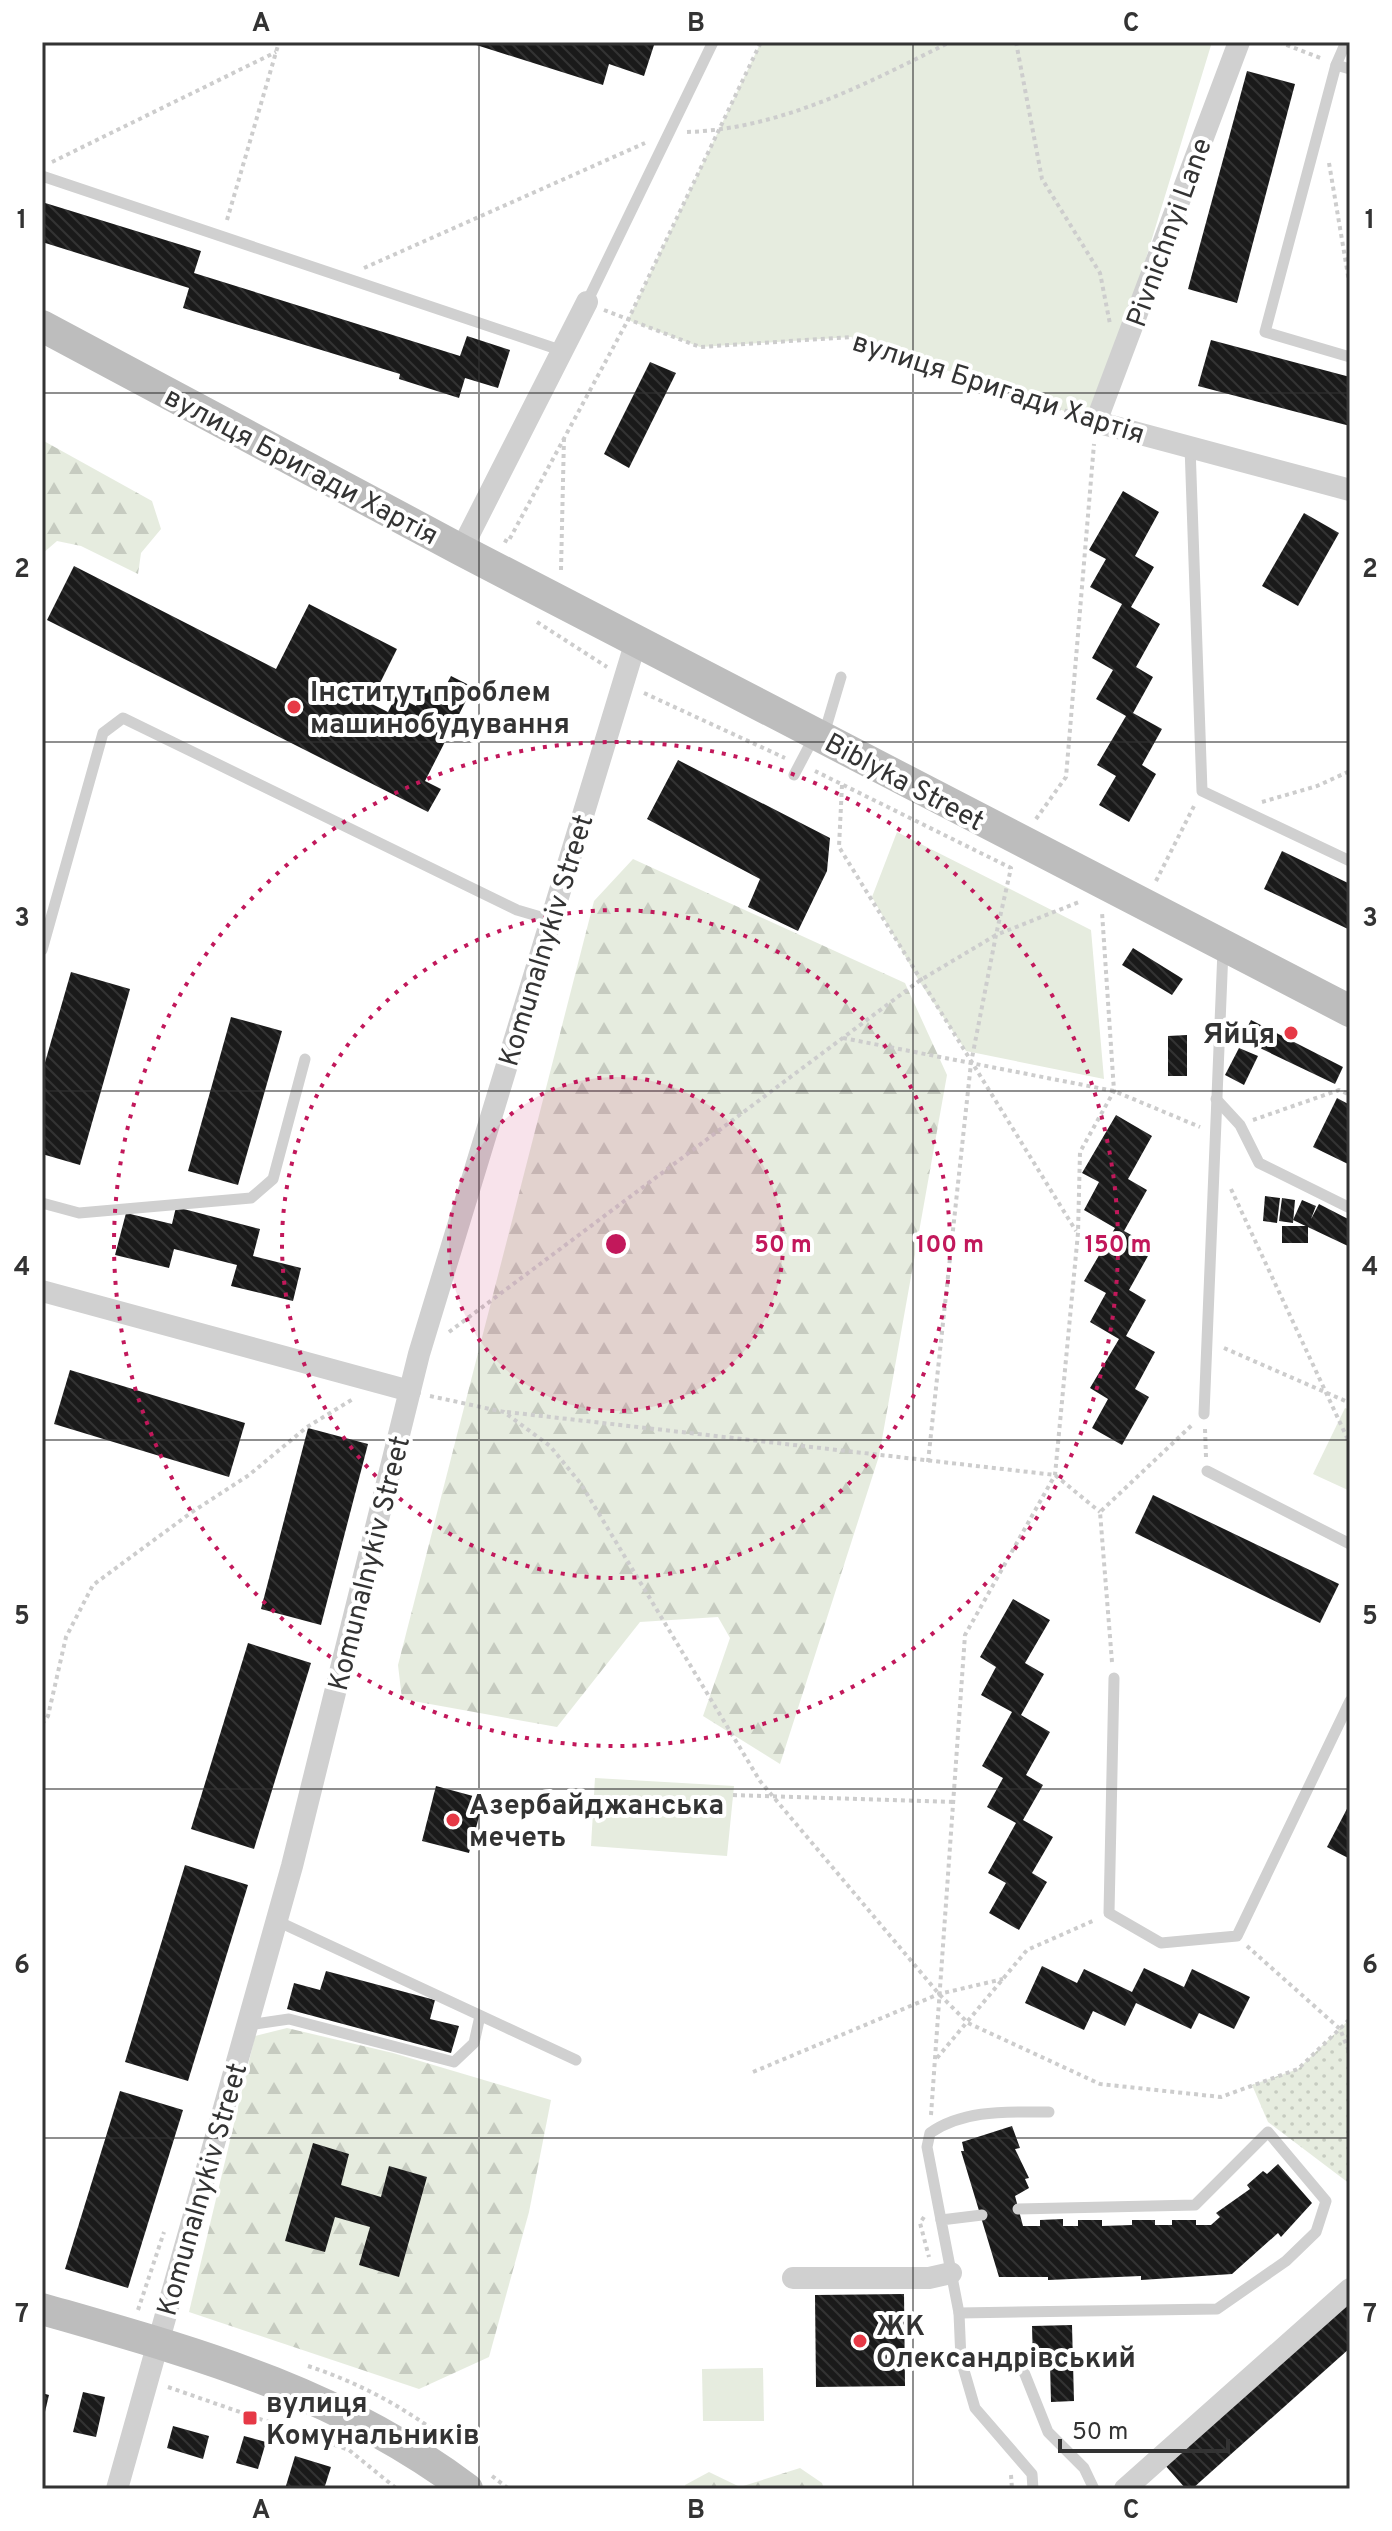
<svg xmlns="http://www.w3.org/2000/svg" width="1392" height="2531" font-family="Overpass,sans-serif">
<defs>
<pattern id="forest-firs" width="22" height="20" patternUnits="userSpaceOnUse" patternTransform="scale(2)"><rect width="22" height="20" fill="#e6ecdf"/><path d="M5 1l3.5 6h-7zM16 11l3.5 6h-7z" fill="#c6cbc0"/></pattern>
<pattern id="garden-dots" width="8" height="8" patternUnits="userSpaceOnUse" patternTransform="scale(2)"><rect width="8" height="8" fill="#e6ecdf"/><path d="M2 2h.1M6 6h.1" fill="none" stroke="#c6cbc0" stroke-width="1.8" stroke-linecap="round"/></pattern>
<pattern id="building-back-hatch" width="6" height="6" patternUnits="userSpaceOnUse" patternTransform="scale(2)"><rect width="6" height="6" fill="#1a1a1a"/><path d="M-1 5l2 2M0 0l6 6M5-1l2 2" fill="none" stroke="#333"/></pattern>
</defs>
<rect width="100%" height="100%" fill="#fff"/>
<g fill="#e6ecdf">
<polygon points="761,42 1212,42 1096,422 851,337 700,347 628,320"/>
<polygon points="897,832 1091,930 1104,1079 966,1051 919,981 872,897"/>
<polygon points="1345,1408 1350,1410 1350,1491 1313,1474"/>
<polygon points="595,1778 734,1786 727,1856 591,1846"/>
<polygon points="763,2368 764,2421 703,2421 702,2369"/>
</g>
<g fill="url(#forest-firs)">
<polygon points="42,440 152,501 161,529 141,553 138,574 81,546 57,541 42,554"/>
<polygon points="633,859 905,983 947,1075 879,1456 780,1764 703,1716 730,1638 718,1617 640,1622 557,1727 402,1699 398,1665 594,901"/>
<polygon points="287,2028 393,2053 551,2100 529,2212 489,2357 419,2389 189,2312 255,2036"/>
<polygon points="800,2468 822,2483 824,2489 686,2489 685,2485 709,2472 740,2487"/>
</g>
<polygon fill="url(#garden-dots)" points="1350,2019 1350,2184 1268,2122 1252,2085 1298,2069"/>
<g fill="url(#building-back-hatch)">
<polygon points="593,42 655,42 644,76 609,64 603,85 470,43"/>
<polygon points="1247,71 1295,84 1237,303 1188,289"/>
<polygon points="42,202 201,251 194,273 460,356 467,336 510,350 498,388 465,378 459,398 399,379 400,374 183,308 189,288 42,242"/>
<polygon points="1211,340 1350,377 1350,426 1198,386"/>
<polygon points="650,362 676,373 629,468 604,454"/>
<polygon points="1123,491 1159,512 1135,556 1154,567 1131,607 1160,624 1136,667 1153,677 1133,713 1162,729 1142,765 1156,774 1129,822 1099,805 1116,776 1097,765 1126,716 1096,699 1113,670 1092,658 1122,604 1090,587 1106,559 1089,550"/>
<polygon points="1304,513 1339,533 1298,606 1262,586"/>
<polygon points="74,566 276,669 309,604 397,649 370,703 388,712 396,696 416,706 425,687 441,695 451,676 473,687 425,781 441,789 428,812 47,620"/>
<polygon points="678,760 830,838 827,871 798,931 748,907 760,879 647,819"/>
<polygon points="1282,851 1350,884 1350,930 1264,889"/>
<polygon points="1133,948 1183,979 1172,995 1122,965"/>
<polygon points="71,972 130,989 80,1165 42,1154 42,1073"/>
<polygon points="231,1017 282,1031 238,1185 188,1171"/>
<polygon points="1251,1020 1343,1067 1335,1084 1241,1039"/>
<polygon points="1187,1035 1187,1076 1168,1076 1168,1036"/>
<polygon points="1239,1048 1258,1056 1244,1085 1225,1075"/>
<polygon points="1337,1098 1350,1105 1350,1165 1313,1147"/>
<polygon points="1116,1115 1152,1136 1128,1179 1147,1190 1124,1231 1153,1247 1129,1290 1146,1300 1126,1336 1155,1352 1135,1389 1149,1397 1122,1445 1092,1428 1108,1399 1090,1388 1119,1339 1090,1322 1106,1293 1084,1281 1115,1228 1084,1210 1099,1182 1082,1173"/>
<polygon points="1265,1196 1280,1198 1277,1223 1263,1221"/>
<polygon points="1282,1198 1295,1200 1293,1223 1279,1221"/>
<polygon points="1302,1200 1316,1206 1311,1219 1319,1204 1350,1220 1350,1247 1293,1220"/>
<polygon points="176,1207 260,1229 253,1256 301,1268 293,1301 231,1286 237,1265 174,1249 169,1268 115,1255 126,1213 172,1224"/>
<rect x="1282" y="1226" width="26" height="17"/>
<polygon points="70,1370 245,1423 229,1477 54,1424"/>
<polygon points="308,1428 368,1444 321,1625 261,1609"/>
<polygon points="1153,1495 1339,1584 1320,1623 1135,1533"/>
<polygon points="1013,1599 1050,1620 1025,1663 1044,1674 1021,1715 1050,1732 1026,1775 1043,1785 1023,1820 1053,1837 1032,1873 1047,1882 1019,1930 989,1913 1006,1883 988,1873 1016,1823 987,1807 1003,1778 982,1766 1012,1712 981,1695 996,1667 980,1657"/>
<polygon points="248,1643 311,1663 254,1849 191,1829"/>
<polygon points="436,1786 484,1799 469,1853 422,1841"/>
<polygon points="1350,1803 1350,1859 1327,1847"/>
<polygon points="185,1865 248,1885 188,2081 125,2062"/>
<polygon points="1042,1966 1077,1983 1084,1969 1132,1992 1144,1968 1184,1987 1192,1969 1250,1997 1234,2029 1199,2013 1191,2029 1136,2003 1125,2026 1093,2011 1084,2030 1025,2003"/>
<polygon points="326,1971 435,2000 430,2019 459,2026 451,2053 287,2009 294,1983 320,1990"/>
<polygon points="120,2091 183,2110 128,2288 65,2269"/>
<polygon points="1012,2126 1020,2148 1015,2149 1029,2178 1025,2179 1029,2188 1015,2196 1023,2226 1040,2226 1040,2220 1063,2219 1063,2226 1078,2226 1078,2220 1102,2220 1102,2226 1132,2225 1132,2220 1155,2220 1155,2225 1172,2225 1172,2220 1196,2220 1196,2225 1211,2225 1220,2217 1216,2213 1250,2189 1247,2185 1263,2171 1267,2174 1278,2164 1312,2203 1281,2237 1278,2233 1232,2274 1141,2280 1141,2276 1048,2280 1048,2277 999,2277 961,2151 964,2151 962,2142"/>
<polygon points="313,2143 349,2154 341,2185 381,2197 389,2166 427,2177 399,2277 359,2265 370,2227 335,2217 325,2252 285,2241"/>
<polygon points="904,2294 905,2386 816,2387 815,2295"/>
<polygon points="1350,2297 1350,2348 1192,2489 1186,2489 1164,2464"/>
<polygon points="1072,2325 1074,2401 1051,2402 1050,2364 1033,2364 1032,2326"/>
<polygon points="83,2392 105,2397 96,2437 73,2432"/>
<polygon points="42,2393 49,2395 43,2420 42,2420"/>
<polygon points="173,2426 209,2436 203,2459 167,2448"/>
<polygon points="244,2436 266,2442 258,2469 236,2463"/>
<polygon points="295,2456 331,2467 324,2489 285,2489"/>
</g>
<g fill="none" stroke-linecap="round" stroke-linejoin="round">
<g stroke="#cdcdcd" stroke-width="4" stroke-dasharray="4 4" stroke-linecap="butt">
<polyline points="1016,42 1042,179 1100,273 1110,324"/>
<polyline points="1279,42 1323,59"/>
<path d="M687 132C781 129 868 83 950 42"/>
<polyline points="52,162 276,52"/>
<polyline points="1329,163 1350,287"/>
<polyline points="227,220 279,42"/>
<polyline points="364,268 645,143"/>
<polyline points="604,310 700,347 851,337 1075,414"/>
<polyline points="504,540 508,542 628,320 761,42"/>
<polyline points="561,570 564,437"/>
<polyline points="537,622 607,667"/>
<polyline points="644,693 785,758"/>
<polyline points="842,785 839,847 1076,1231"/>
<polyline points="1262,802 1317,786 1350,771"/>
<polyline points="1036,819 1066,777 1094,444"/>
<polyline points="1156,881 1195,804"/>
<polyline points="843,1038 1114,1091 1200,1127"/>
<polyline points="1253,1120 1339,1090 1350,1095"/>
<polyline points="1231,1189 1350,1444"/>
<polyline points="449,1332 919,981 996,935 1011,868 815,771"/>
<polyline points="1224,1348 1350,1403"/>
<polyline points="430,1396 504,1412 550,1446 581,1484 760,1781 939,1994 968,2023 1100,2084 1221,2097 1298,2069 1350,2019"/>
<polyline points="507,1412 1055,1475 1100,1512"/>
<polyline points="1205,1429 1206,1457"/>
<polyline points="928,1462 971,1063 996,935 1079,902"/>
<polyline points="1112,1662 1100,1512 1193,1424"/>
<polyline points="42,1724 48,1716 66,1637 93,1585 192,1512 249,1475 307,1427 353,1399"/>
<polyline points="733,1795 953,1802"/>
<polyline points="1247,1946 1340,2029 1350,2054"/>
<polyline points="937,2058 1027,1950 1095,1920"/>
<polyline points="753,2072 939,1994 1003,1979"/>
<polyline points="931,2115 965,1635 1055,1475 1078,1233 1080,1152 1114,1091 1102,912"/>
<polyline points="924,2217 920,2223 929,2257"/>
<polyline points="138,2310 164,2232"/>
<path d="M308 2366C354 2381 399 2404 437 2433"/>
<polyline points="168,2387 349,2450 397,2489"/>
<polyline points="1011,2475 1012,2489"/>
<polyline points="492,2476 509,2489"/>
</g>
<g stroke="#d0d0d0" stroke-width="11">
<polyline points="1346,42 1336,65 1265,332 1350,357"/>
<polyline points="1336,65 1350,69"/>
<polyline points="42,176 563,351"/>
<polyline points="587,302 713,42"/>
<polyline points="1190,446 1202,791 1350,861"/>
<polyline points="824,734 841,677"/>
<polyline points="794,775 815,735"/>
<polyline points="42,950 103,733 123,718 517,910 551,920"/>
<polyline points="1216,1099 1240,1125 1259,1163 1350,1208"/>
<polyline points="42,1203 79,1213 251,1198 273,1179 305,1059"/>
<polyline points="1204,1414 1223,950"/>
<polyline points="1207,1471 1350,1544"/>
<polyline points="1114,1678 1109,1913 1161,1943 1237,1936 1350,1701"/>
<polyline points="277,1921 576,2060"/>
<polyline points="248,2025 289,2019 454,2062 474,2043 480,2016"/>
<polyline points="982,2215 941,2220 959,2313 961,2360 975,2408 1032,2474 1033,2489"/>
<path d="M941 2220 927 2147 930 2133C964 2109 1009 2112 1049 2112"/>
<polyline points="959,2313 1217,2309 1286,2261 1316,2232 1326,2201 1268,2132 1195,2205 1018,2209"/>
<polyline points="1024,2372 1048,2432 1084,2468 1094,2489"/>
</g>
<g stroke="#d0d0d0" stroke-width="22">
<polyline points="1239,42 1096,422 1350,490"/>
<polyline points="461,550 587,302"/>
<polyline points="42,1291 410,1391"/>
<polyline points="793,2278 929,2278 951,2273"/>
<polyline points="117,2489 292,1866 419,1354 636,641"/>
<polyline points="1125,2489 1350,2289"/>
</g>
<g stroke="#bdbdbd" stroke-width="32">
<polyline points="42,326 461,550 1350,1011"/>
<path d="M42 2309C198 2354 334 2390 467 2489"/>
</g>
</g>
<path fill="none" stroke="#333" stroke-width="2" stroke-opacity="0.55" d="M479 42V2489M913 42V2489M42 393H1350M42 742H1350M42 1091H1350M42 1440H1350M42 1789H1350M42 2138H1350"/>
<circle cx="616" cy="1244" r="167" fill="#c2185b" fill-opacity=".12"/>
<g fill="none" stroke="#c2185b" stroke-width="4" stroke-dasharray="4 8">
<circle cx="616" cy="1244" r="167"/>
<circle cx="616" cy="1244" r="334"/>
<circle cx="616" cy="1244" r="502"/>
</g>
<g fill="#e63946" stroke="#fff" stroke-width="3">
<circle cx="294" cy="707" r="8"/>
<circle cx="1291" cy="1033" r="8"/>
<circle cx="453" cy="1820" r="8"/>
<circle cx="860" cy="2341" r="8"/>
<rect x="242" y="2410" width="16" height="16" rx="4"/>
</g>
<g text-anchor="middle" stroke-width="8" stroke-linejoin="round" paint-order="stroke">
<g font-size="28" fill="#333" stroke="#fff">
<text transform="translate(1168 232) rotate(-70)" y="10">Pivnichnyi Lane</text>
<text transform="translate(999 387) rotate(18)" y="10">вулиця Бригади Хартія</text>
<text transform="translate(302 465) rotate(28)" y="10">вулиця Бригади Хартія</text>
<text transform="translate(905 781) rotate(28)" y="10">Biblyka Street</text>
<text transform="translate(545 940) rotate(-73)" y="10">Komunalnykiv Street</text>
<text transform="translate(368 1563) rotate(-76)" y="10">Komunalnykiv Street</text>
<text transform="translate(201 2189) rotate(-74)" y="10">Komunalnykiv Street</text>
</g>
<g font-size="28" font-weight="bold" fill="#333" stroke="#fff" text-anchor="start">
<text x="310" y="701">Інститут проблем<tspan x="310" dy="32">машинобудування</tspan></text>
<text x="1275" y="1043" text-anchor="end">Яйця</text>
<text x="469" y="1814">Азербайджанська<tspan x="469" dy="32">мечеть</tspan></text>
<text x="876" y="2335">ЖК<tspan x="876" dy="32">Олександрівський</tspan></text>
<text x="266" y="2412">вулиця<tspan x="266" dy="32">Комунальників</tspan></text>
</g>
</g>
<circle cx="616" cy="1244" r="12" fill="#c2185b" stroke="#fff" stroke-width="4"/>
<g font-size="24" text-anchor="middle" font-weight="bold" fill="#c2185b" stroke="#fff" stroke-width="8" stroke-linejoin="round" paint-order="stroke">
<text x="783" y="1252">50 m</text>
<text x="950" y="1252">100 m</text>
<text x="1118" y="1252">150 m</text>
</g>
<rect width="1392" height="2531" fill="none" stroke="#ffffff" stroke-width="88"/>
<path d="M1060 2439v12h168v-12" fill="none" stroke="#333333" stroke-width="4"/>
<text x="1072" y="2439" font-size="24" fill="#333333" stroke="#ffffff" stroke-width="6" paint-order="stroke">50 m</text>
<rect x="44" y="44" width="1304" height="2443" fill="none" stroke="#333" stroke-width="3"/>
<g font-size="26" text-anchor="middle" font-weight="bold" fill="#333">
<text x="261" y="31">A</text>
<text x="696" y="31">B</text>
<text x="1131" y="31">C</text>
<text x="22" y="228">1</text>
<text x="1370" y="228">1</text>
<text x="22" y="577">2</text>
<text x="1370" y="577">2</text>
<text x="22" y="926">3</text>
<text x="1370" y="926">3</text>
<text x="22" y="1275">4</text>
<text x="1370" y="1275">4</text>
<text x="22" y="1624">5</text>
<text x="1370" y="1624">5</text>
<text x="22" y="1973">6</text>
<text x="1370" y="1973">6</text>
<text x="22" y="2322">7</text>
<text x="1370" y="2322">7</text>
<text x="261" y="2518">A</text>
<text x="696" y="2518">B</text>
<text x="1131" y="2518">C</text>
</g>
</svg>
